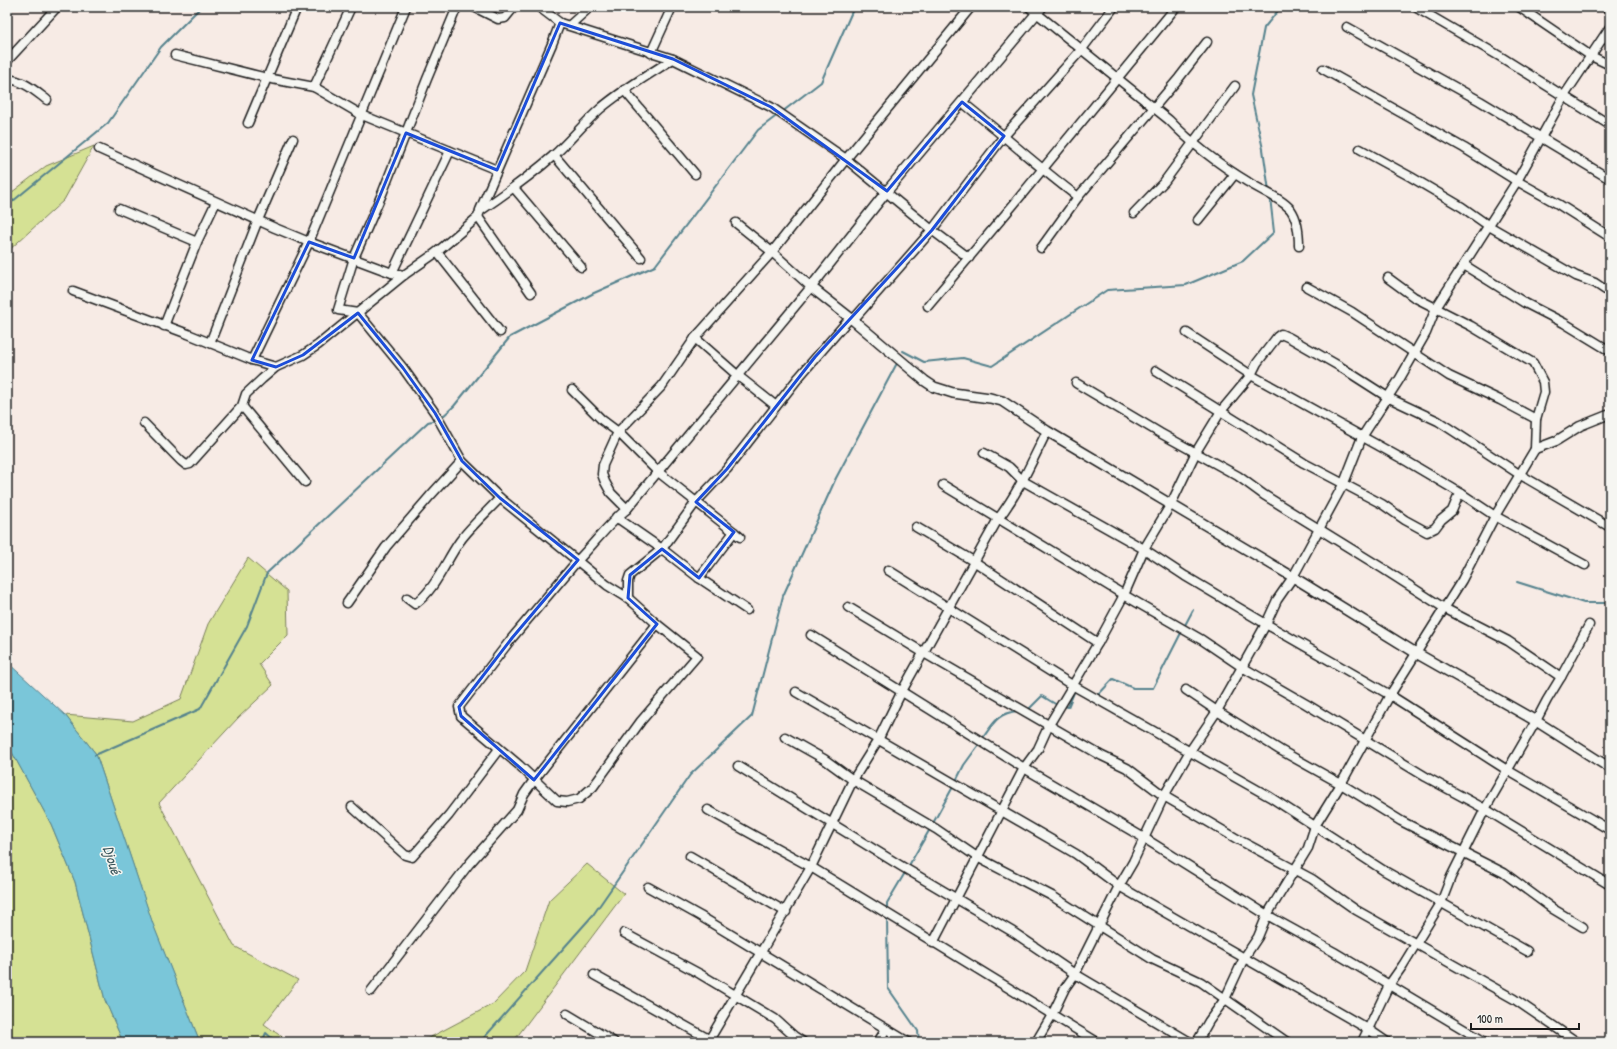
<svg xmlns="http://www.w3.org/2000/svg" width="1617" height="1049" font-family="'Patrick Hand',sans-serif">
<rect width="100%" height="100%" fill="#f7ebe5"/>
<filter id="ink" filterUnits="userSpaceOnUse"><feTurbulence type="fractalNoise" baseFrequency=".025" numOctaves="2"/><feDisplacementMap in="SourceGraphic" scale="8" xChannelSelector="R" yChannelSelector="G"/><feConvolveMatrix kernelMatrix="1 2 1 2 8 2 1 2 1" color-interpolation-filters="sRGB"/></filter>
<g filter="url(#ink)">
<g fill="#d5e194" stroke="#787e58">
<polygon points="94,146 64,200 7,252 7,196 46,166"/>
<polygon points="248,558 287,591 288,635 259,664 273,685 238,718 159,803 234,946 298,980 264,1024 289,1042 200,1042 153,925 96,754 65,715 133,721 181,699 208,624"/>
<polygon points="7,743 51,824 75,882 105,1000 123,1042 11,1042 7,981"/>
<polygon points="587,864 624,894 513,1042 415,1042 429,1038 493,1004 525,971 549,900"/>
</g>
<polygon fill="#7ac6d9" stroke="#54828d" points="7,662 65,715 96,754 153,924 200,1042 123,1042 105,1000 75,882 51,824 7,743"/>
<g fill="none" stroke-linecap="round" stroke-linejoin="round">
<g stroke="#54828d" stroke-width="2">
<polyline points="782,112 821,82 854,7"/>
<polyline points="1269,191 1263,149 1251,95 1264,28 1281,7"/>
<polyline points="7,206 108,123 161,47 201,7"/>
<polyline points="903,351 924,362 963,358 992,366 1107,290 1186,285 1243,261 1274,232 1270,197"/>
<polyline points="440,419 454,406 510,337 594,293 655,266 758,130 779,114"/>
<polyline points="1517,582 1584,603 1610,603"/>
<polyline points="1184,627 1193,610"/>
<polyline points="1095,694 1098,695 1113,679 1133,688 1153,688 1182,631"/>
<polyline points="1064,706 1068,707 1075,690"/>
<polyline points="1028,710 1042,696 1057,705"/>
<path d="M982 739C993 724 997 713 1018 711"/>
<polyline points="95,755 200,709 247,626 267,573 428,422 436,420"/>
<polyline points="956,781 964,765 980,743"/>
<polyline points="932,825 954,785"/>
<polyline points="908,867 930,829"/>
<polyline points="887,911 887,903 906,871"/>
<polyline points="887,916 888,988 918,1031 919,1042"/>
<polyline points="262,1042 266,1033 276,1042"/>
<polyline points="475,1042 482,1040 593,915 690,775 752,716 783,596 836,478 896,365"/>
</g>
<g stroke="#1c1c1c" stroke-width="11">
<g id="minor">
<path d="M457 7 427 79 382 194 354 258 338 310 358 313 403 368 435 413 462 461 500 498 607 585 628 598 657 624 697 656 641 721 593 787 579 799 567 802 557 801 519 765 461 716 459 707 512 638 578 560C595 543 608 524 627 509L811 287 772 252 736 223"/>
<polyline points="474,7 498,19 505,18 514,7"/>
<polyline points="539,7 560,23 673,59"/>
<path d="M1029 7 1169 120C1192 144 1220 165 1248 182 1260 190 1283 199 1291 210 1298 220 1299 235 1299 246"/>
<polyline points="1415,7 1501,57 1610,125"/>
<polyline points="1519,7 1591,56 1610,65"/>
<polyline points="1606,7 1610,10"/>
<polyline points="570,25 590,7"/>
<polyline points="1347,27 1480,101 1610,179"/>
<polyline points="651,53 672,7"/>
<polyline points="175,55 267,78 314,87 362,115 497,170"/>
<polyline points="7,61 57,7"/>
<polyline points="1323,69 1464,148 1517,181 1558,204 1610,237"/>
<path d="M7 79C23 80 34 90 47 100"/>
<polyline points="314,87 351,7"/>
<polyline points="624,90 695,174"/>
<path d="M962 102C1001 133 1038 167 1078 197"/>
<polyline points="248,123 297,7"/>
<polyline points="99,149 275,228 309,242 392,273 404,275"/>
<polyline points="1360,149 1411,177 1462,207 1489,226 1576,276 1595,283 1610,293"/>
<polyline points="554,155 641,258"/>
<polyline points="514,188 581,267"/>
<polyline points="119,209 197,242"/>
<polyline points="480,210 552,44 560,23"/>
<polyline points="1134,213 1164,182 1235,86"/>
<polyline points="478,217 531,293"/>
<polyline points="1198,220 1235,174"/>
<polyline points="1041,248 1078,197 1179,78 1207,42"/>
<polyline points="437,252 500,332"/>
<polyline points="1464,265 1525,303 1564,323 1610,351"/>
<polyline points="392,273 450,151"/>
<polyline points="1388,278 1414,297 1471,326 1533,363 1543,382 1544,392 1536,419 1535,449"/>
<polyline points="1307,287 1352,312 1449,376 1500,400 1536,419"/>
<polyline points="73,291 188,334 252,360 276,367"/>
<polyline points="928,306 1014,204 1176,7"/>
<polyline points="853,320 932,230 1004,136 1082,49 1114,7"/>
<polyline points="164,326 197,242 216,202"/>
<polyline points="1187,333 1251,375 1408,462 1462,494 1495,516 1585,565"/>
<polyline points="695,338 737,375 776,406"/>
<polyline points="210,343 258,220 293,139"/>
<polyline points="252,360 309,242 406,7"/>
<polyline points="1156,371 1304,463 1382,504 1405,520 1427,532 1435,528 1441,520 1452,511 1457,499 1462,494"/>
<polyline points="1076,383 1160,433 1238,476 1264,495 1382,568 1444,608 1508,641 1561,677"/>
<polyline points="572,390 602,420 618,432 657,471 734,532"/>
<polyline points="242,406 305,482"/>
<path d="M144 423 181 461 186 465 190 464 242 406 246 394 262 379 276 367 303 355 318 345 404 275 437 252 478 217 480 211C505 194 530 176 553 156 569 142 583 124 600 109 622 90 648 75 673 59L771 107 846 159 932 230 969 258"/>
<polyline points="984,453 1009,467 1023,481 1144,549 1185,576 1266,624 1390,695 1507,770 1610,830"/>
<polyline points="943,485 1124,595 1202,640 1242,667 1306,704 1426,777 1485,809 1610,885"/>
<polyline points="627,509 611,493 605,482 602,474 603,465 618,432 662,386 695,338 772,252 846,159 971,7"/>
<polyline points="616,517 662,549 699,578 747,610"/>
<polyline points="916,527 975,562 1098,643"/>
<polyline points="888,570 1072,685 1270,797 1383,870 1527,951"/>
<polyline points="699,578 734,532 740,537"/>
<path d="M407 598 415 604C436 589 445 562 460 541 471 526 487 512 500 498"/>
<polyline points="628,598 628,581 630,575 662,549 696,502 727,469 799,377 850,318"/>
<polyline points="347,603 386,547 430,496 462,461"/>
<polyline points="848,607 924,653 1102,756 1127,768 1164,796 1239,840 1312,879 1356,910 1514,999 1577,1042"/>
<polyline points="811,635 1024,768 1144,838 1267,915 1334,952 1485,1042"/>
<polyline points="1186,690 1217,711 1280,750 1341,784 1401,821 1504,873 1553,909 1583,927"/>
<polyline points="796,692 1076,854 1119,886 1368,1029 1387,1042"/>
<polyline points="785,737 824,759 853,780 936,829 977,857 1052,896 1152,959 1201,982 1287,1042"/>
<polyline points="738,766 901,866 1013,932 1075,974 1190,1042"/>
<polyline points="352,807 405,855 412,857 449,815 499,749"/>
<polyline points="708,810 811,867 1097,1042"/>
<polyline points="690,856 786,912"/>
<polyline points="648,887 700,916 908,1042"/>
<polyline points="624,933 700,974 775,1019 794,1036 803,1042"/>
<polyline points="933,943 1024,768 1038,749 1049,725 1098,643 1124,595 1144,549 1171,504 1196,452 1221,411 1251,375 1257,363 1277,337 1281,334 1290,338 1339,366 1389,398 1438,421 1519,474 1610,527"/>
<polyline points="594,975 714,1042"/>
<polyline points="371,991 469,864 517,810 524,794 534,780 657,624"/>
<polyline points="567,1014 614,1042"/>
<path d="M708 1042 811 867 853 780 878 740 902 691 998 519C1019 492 1032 461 1047 431"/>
<polyline points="878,1042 886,1029"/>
<polyline points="1036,1042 1052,1015 1065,988 1075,974 1119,886 1133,862 1164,796 1190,751 1217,711 1242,667 1266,624 1277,600 1293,577 1344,483 1362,437 1399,380 1426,333 1436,308 1517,181 1564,96 1610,27"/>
<polyline points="1197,1042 1209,1021 1225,999 1244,958 1258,937 1267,915 1308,848 1315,826 1341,784 1390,695 1462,580 1495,516 1535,449 1556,441 1580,426 1610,414"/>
<polyline points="1362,1042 1389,985 1403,965 1441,903 1451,877 1485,809 1536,721 1547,700 1561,677 1589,625"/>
</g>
</g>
<g stroke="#1c1c1c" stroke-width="12">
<polyline id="tertiary" points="1042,7 887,191 811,287 853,320 925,381 934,387 953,393 990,398 1002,401 1047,431 1293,577 1416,653 1536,721 1610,768"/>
</g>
<use href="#minor" stroke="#f6f6f2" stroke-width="8"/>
<use href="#tertiary" stroke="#f6f6f2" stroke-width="9"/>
</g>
</g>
<path fill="none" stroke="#1d4ed8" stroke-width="3" stroke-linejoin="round" d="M560 23 673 59 771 107 887 191 962 102 1004 136 932 230 815 357 727 469 696 502 734 532 699 578 662 549 630 575 628 598 657 624 534 780 461 716 459 707 512 638 578 560 500 498 462 461 435 413 403 368 358 313 303 355 276 367 252 360 309 242 354 258 406 133 497 170Z"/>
<g text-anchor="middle" stroke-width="3" stroke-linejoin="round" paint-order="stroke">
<g font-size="15" font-style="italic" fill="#3d585e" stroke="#f6f6f2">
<text transform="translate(112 860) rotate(73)" y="5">Djoué</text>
</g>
</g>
<rect width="1617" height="1049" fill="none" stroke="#f6f6f2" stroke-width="24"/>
<rect x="12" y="12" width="1593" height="1025" fill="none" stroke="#1c1c1c" stroke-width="1.5" filter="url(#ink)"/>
<path d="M1471 1023v6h108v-6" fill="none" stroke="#1c1c1c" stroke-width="2"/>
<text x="1477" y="1023" font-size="12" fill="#1c1c1c" stroke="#f6f6f2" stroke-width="3" paint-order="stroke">100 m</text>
</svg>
